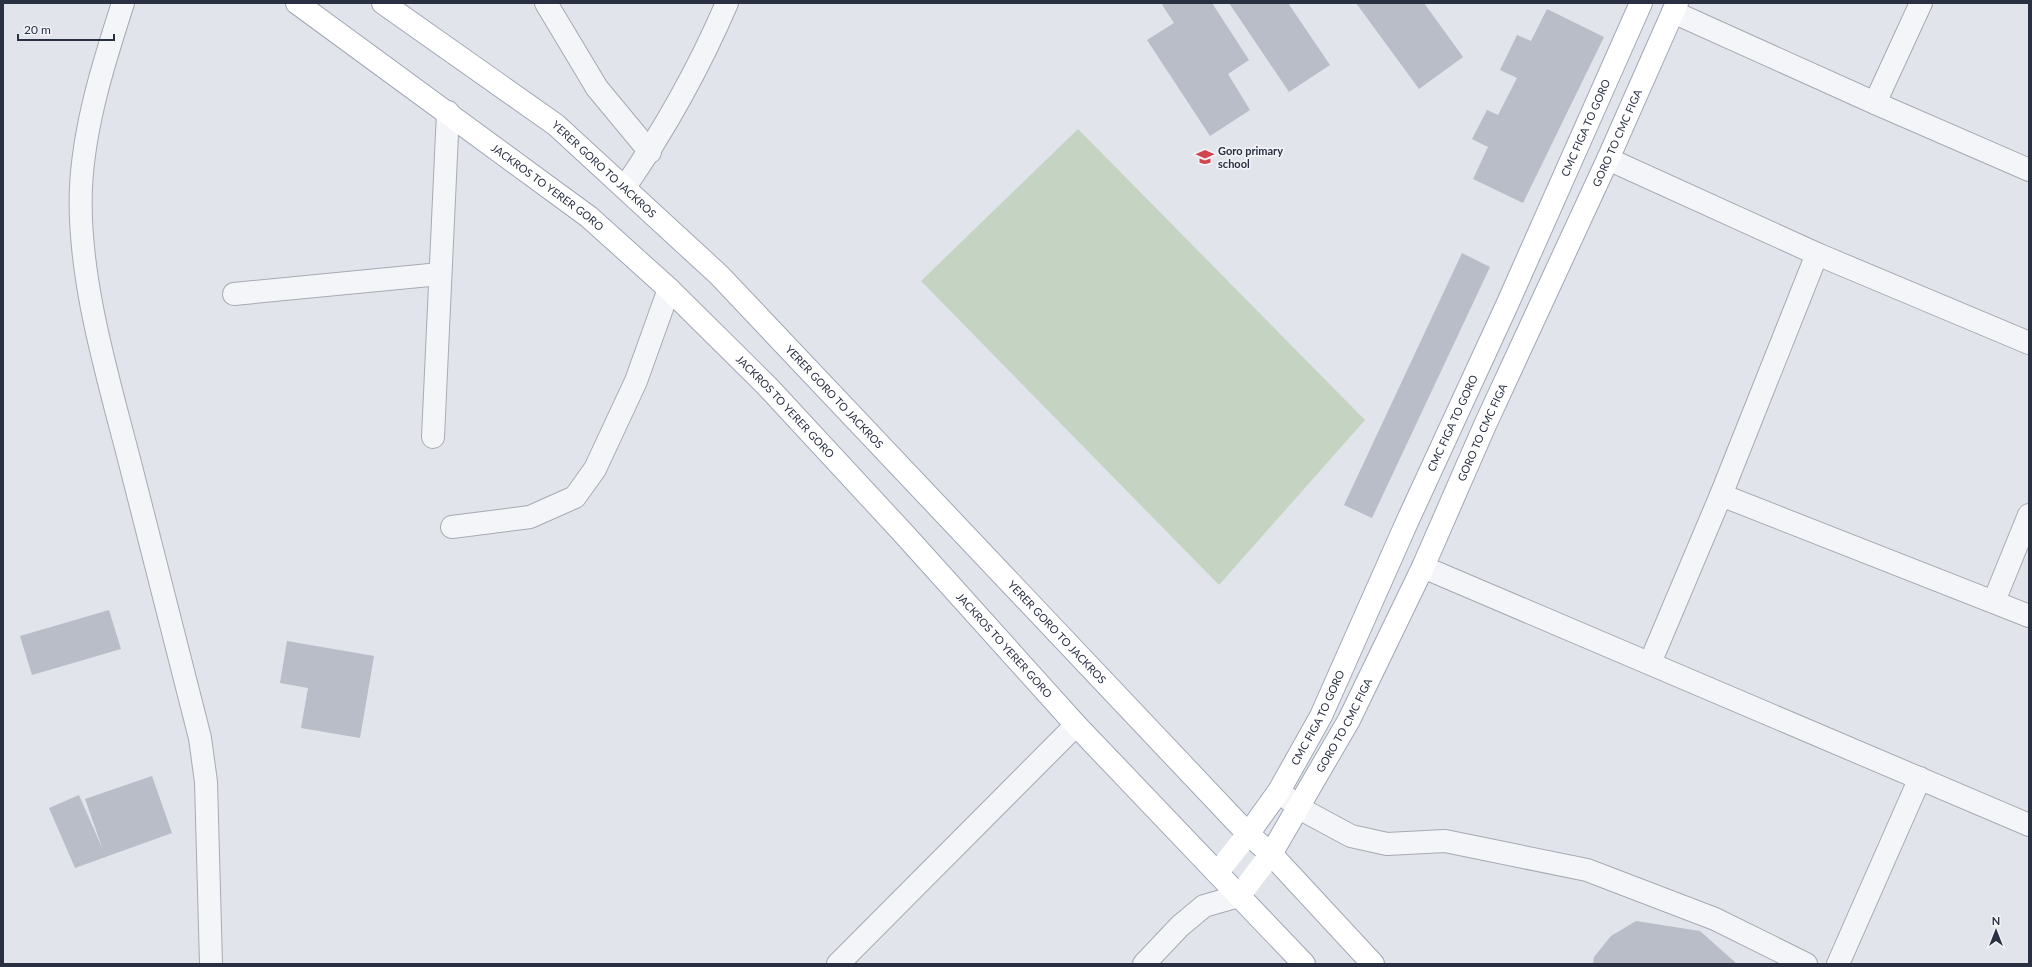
<svg xmlns="http://www.w3.org/2000/svg" width="2032" height="967" font-family="Lato,sans-serif">
<rect width="100%" height="100%" fill="#e1e4ea"/>
<polygon fill="#c5d4c2" points="1078,129 1365,420 1219,585 921,281"/>
<g fill="#b8bdc7">
<polygon points="1161,3 1212,3 1249,60 1228,74 1250,110 1210,136 1147,40 1174,23"/>
<polygon points="1229,3 1288,3 1330,65 1289,92"/>
<polygon points="1356,3 1424,3 1463,57 1419,89"/>
<polygon points="1547,9 1604,37 1523,203 1473,179 1488,147 1472,139 1487,110 1498,115 1517,78 1500,70 1517,35 1531,41"/>
<polygon points="1462,253 1490,267 1372,518 1344,505"/>
<polygon points="109,610 121,649 32,675 20,636"/>
<polygon points="287,641 374,656 360,738 301,728 308,688 280,683"/>
<polygon points="152,776 172,833 75,868 49,808 79,795 103,850 85,799"/>
<polygon points="1636,921 1700,931 1737,964 1593,964 1594,957 1611,936"/>
</g>
<g fill="none" stroke-linecap="round" stroke-linejoin="round">
<g stroke="#a6aab4" stroke-width="24">
<g id="minor">
<path d="M123 3C104 62 84 125 81 187 77 275 107 374 129 459 153 552 176 645 200 738L206 782 211 964"/>
<polyline points="546,3 597,88 650,152"/>
<polyline points="1673,12 1875,103 2029,170"/>
<polyline points="1875,103 1921,3"/>
<polyline points="1608,159 1817,254 2029,343"/>
<path d="M625 187C665 129 699 68 727 3"/>
<polyline points="234,294 440,274"/>
<polyline points="433,437 448,112"/>
<polyline points="1721,495 2029,616"/>
<polyline points="452,527 530,517 575,497 595,469 636,381 669,289"/>
<polyline points="1423,567 2029,825"/>
<polyline points="1994,601 2029,515"/>
<polyline points="1650,663 1721,495 1817,254"/>
<polyline points="1279,791 1299,808 1351,836 1387,844 1445,841 1587,870 1715,919 1806,964"/>
<polyline points="838,964 1076,725"/>
<polyline points="1144,964 1180,926 1204,906 1239,896"/>
<polyline points="1838,964 1920,778"/>
</g>
</g>
<g stroke="#a0a7b6" stroke-width="24">
<g id="primary">
<path id="s1" d="M297 3 589 217 669 289 767 386 905 535 1076 725 1304 964"/>
<path id="s2" d="M383 3 556 125 719 275 1248 834 1271 854 1373 964"/>
<path id="s3" d="M1248 834 1279 791 1321 716 1407 522 1507 305 1641 3"/>
<path id="s4" d="M1271 854 1349 720 1423 567 1485 425 1608 159 1677 3"/>
</g>
</g>
<use href="#minor" stroke="#f4f5f8" stroke-width="22"/>
<g stroke="#fff" stroke-width="22">
<polyline points="1217,873 1248,834"/>
<polyline points="1239,896 1271,854"/>
</g>
<use href="#primary" stroke="#fff" stroke-width="22"/>
</g>
<defs>
<g id="school-bare" transform="scale(1.38)"><path d="M0-5L7-2L0 1L-7-2ZM-4 1L0 2.5L4 1V4Q0 6-4 4Z" fill="#d04550" stroke="#f1f3f7" stroke-width="2.5" paint-order="stroke"/></g>
</defs>
<g fill-rule="evenodd">
<use href="#school-bare" x="1205" y="157"/>
</g>
<g text-anchor="middle" stroke-width="3.5" stroke-linejoin="round" paint-order="stroke">
<g font-size="11" fill="#293042" stroke="#f1f3f7">
<text dy="4" stroke="none"><textPath href="#s3" startOffset="784">CMC FIGA TO GORO</textPath></text>
<text dy="4" stroke="none"><textPath href="#s4" startOffset="796">GORO TO CMC FIGA</textPath></text>
<text dy="4" stroke="none"><textPath href="#s2" startOffset="277">YERER GORO TO JACKROS</textPath></text>
<text dy="4" stroke="none"><textPath href="#s1" startOffset="311">JACKROS TO YERER GORO</textPath></text>
<text dy="4" stroke="none"><textPath href="#s2" startOffset="601">YERER GORO TO JACKROS</textPath></text>
<text dy="4" stroke="none"><textPath href="#s1" startOffset="635">JACKROS TO YERER GORO</textPath></text>
<text dy="4" stroke="none"><textPath href="#s3" startOffset="460">CMC FIGA TO GORO</textPath></text>
<text dy="4" stroke="none"><textPath href="#s4" startOffset="472">GORO TO CMC FIGA</textPath></text>
<text dy="4" stroke="none"><textPath href="#s2" startOffset="925">YERER GORO TO JACKROS</textPath></text>
<text dy="4" stroke="none"><textPath href="#s1" startOffset="959">JACKROS TO YERER GORO</textPath></text>
<text dy="4" stroke="none"><textPath href="#s3" startOffset="136">CMC FIGA TO GORO</textPath></text>
<text dy="4" stroke="none"><textPath href="#s4" startOffset="148">GORO TO CMC FIGA</textPath></text>
</g>
<g font-size="11" font-weight="bold" fill="#293042" stroke="#f1f3f7" text-anchor="start">
<text x="1218" y="155">Goro primary<tspan x="1218" dy="13">school</tspan></text>
</g>
</g>
<rect width="2032" height="967" fill="none" stroke="#293042" stroke-width="8"/>
<g transform="translate(1996 931)" stroke="#f1f3f7" stroke-width="3" paint-order="stroke">
<path d="M0-3L7 15L0 10L-7 15Z" fill="#293042"/>
<text y="-6" font-size="11" font-weight="bold" text-anchor="middle" fill="#293042">N</text>
</g>
<path d="M18 34v6h96v-6" fill="none" stroke="#293042" stroke-width="2"/>
<text x="24" y="34" font-size="12" fill="#293042" stroke="#f1f3f7" stroke-width="3" paint-order="stroke">20 m</text>
</svg>
